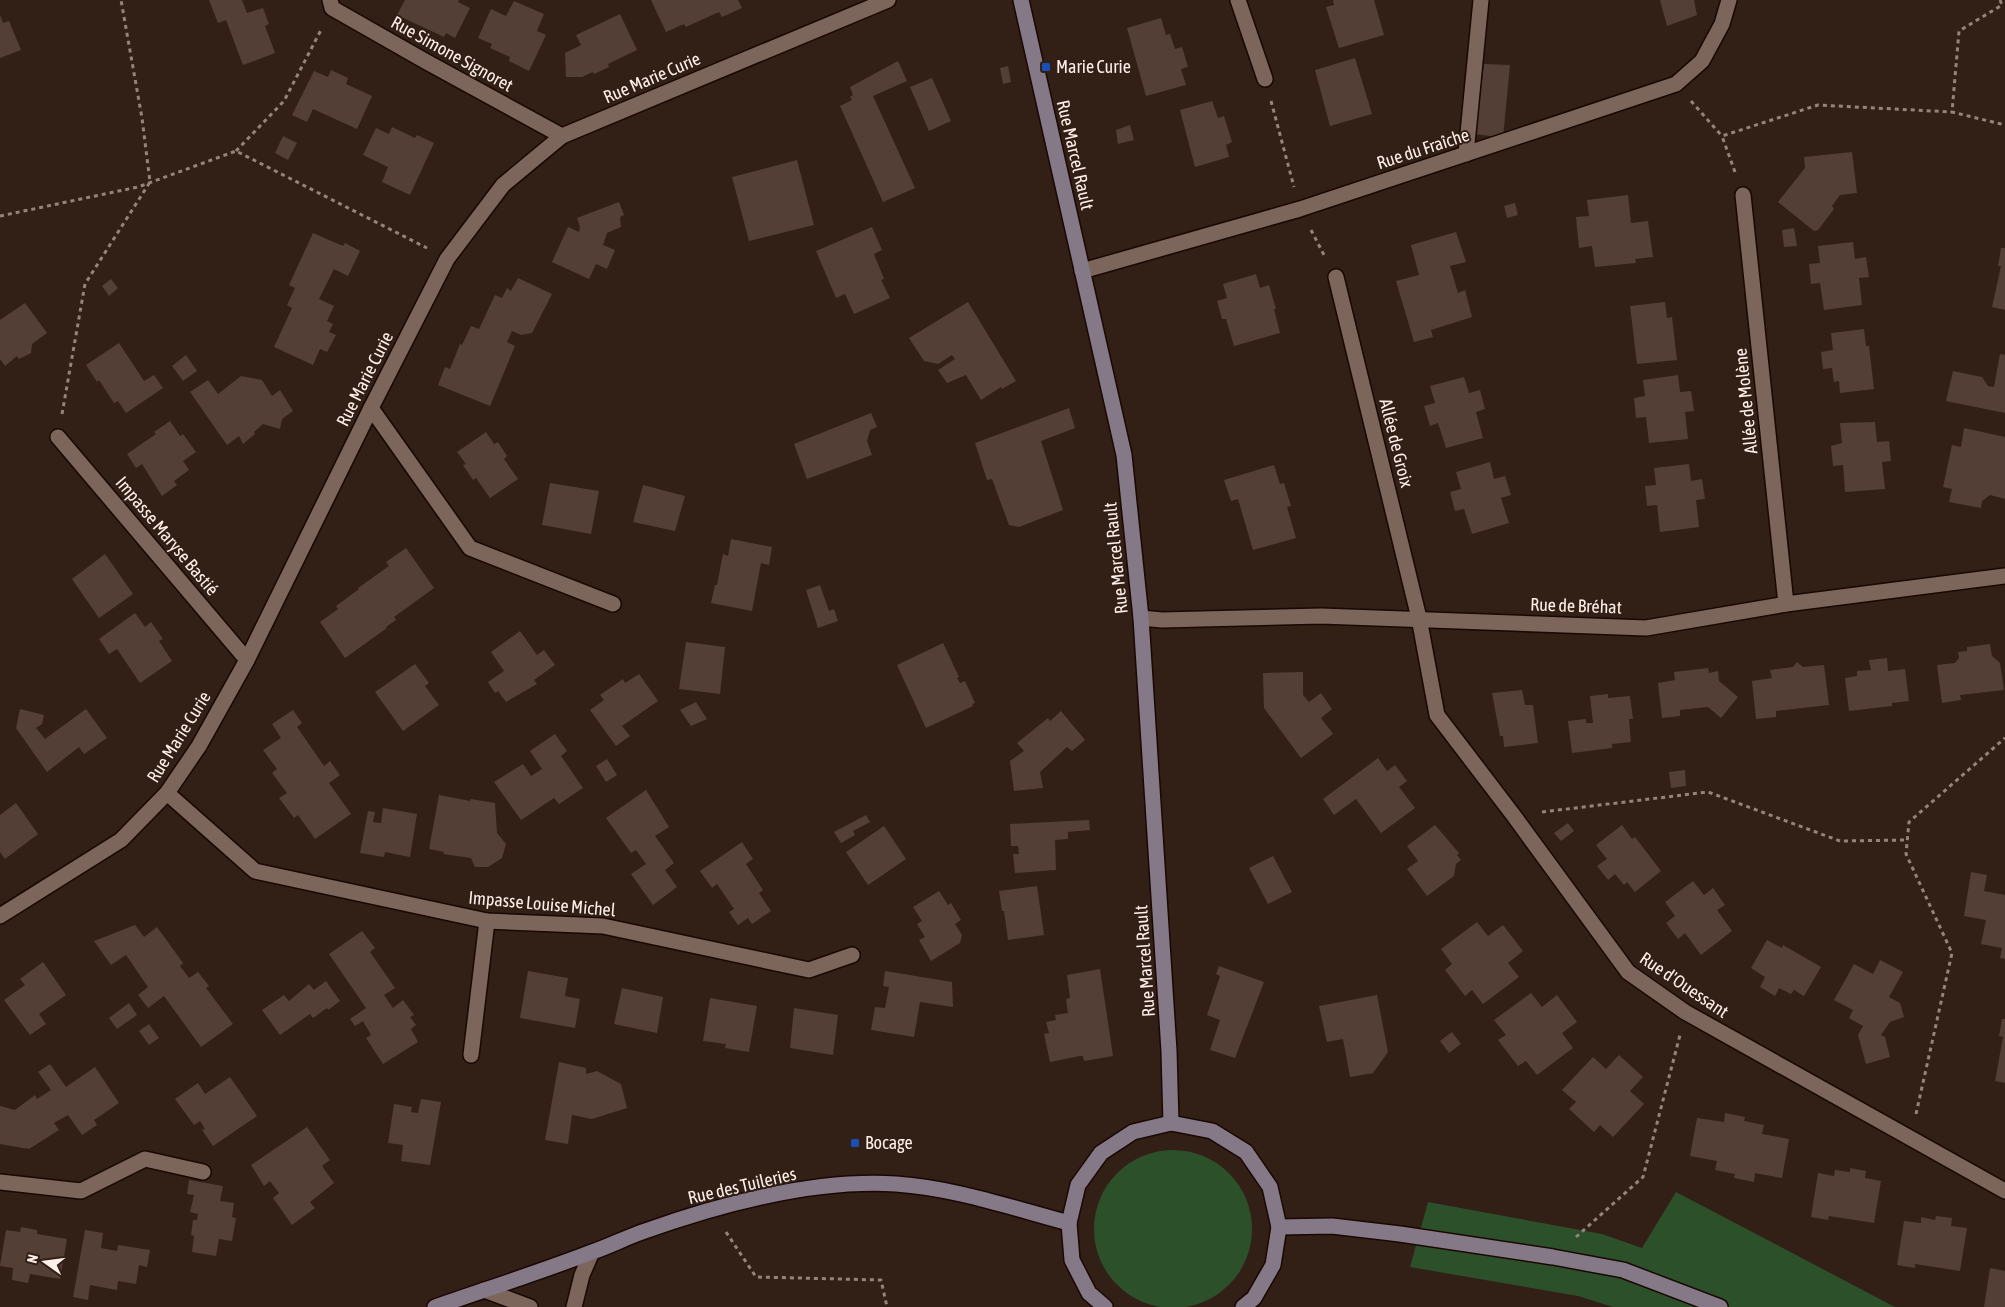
<svg xmlns="http://www.w3.org/2000/svg" width="2005" height="1307" font-family="'Asap Condensed',sans-serif">
<rect width="100%" height="100%" fill="#321f16"/>
<g fill="#2c512a">
<circle cx="1173" cy="1229" r="79"/>
<polygon points="1676,1192 1895,1307 1613,1307 1578,1296 1410,1267 1428,1202 1602,1234 1642,1248"/>
</g>
<g fill="#543f36">
<polygon points="209,0 242,0 247,13 263,8 269,24 265,26 275,53 243,65 226,20 218,23"/>
<polygon points="405,0 459,0 458,2 470,8 455,38 446,33 444,37 397,15"/>
<polygon points="651,0 738,0 742,8 722,17 719,12 686,27 684,24 666,32"/>
<polygon points="1333,0 1374,0 1384,35 1339,48 1326,7 1334,5"/>
<polygon points="1660,0 1694,0 1697,15 1667,26"/>
<polygon points="514,1 544,14 537,31 546,35 529,71 509,61 510,57 490,48 492,44 478,38 491,9 506,16"/>
<polygon points="620,14 637,50 608,64 609,67 594,74 593,72 582,77 566,77 565,53 581,45 576,35"/>
<polygon points="0,15 3,23 9,21 21,50 0,58"/>
<polygon points="1161,18 1166,35 1170,34 1175,49 1182,47 1188,67 1181,69 1186,85 1146,96 1127,28"/>
<polygon points="1355,58 1372,114 1330,126 1315,70"/>
<polygon points="898,61 907,81 873,96 915,188 883,202 840,106 852,100 850,97 853,95 850,87"/>
<polygon points="1484,64 1510,65 1503,138 1476,134"/>
<polygon points="1008,66 1011,82 1003,84 1000,68"/>
<polygon points="331,70 348,78 346,84 372,96 357,129 313,109 307,122 292,115 314,71 328,77"/>
<polygon points="932,78 951,121 929,131 910,87"/>
<polygon points="1212,101 1218,118 1224,116 1232,142 1226,145 1229,157 1195,167 1180,110"/>
<polygon points="1130,125 1134,140 1118,144 1116,130"/>
<polygon points="392,127 415,138 417,135 434,143 410,195 382,182 388,167 363,155 376,128 389,134"/>
<polygon points="283,136 297,143 288,160 275,153"/>
<polygon points="1852,152 1857,193 1840,195 1832,206 1834,209 1818,230 1814,231 1778,202 1805,168 1804,157"/>
<polygon points="797,160 814,225 749,241 732,177"/>
<polygon points="1628,195 1631,223 1648,221 1653,257 1635,259 1636,263 1595,267 1592,246 1579,248 1576,217 1589,216 1587,200"/>
<polygon points="619,202 624,215 620,217 621,227 607,233 603,245 615,250 607,269 596,264 589,279 552,262 568,227 579,232 580,227 577,218"/>
<polygon points="1515,203 1518,215 1507,218 1504,206"/>
<polygon points="872,227 882,250 874,254 884,279 881,280 890,298 854,314 845,294 836,298 816,251"/>
<polygon points="1794,228 1797,246 1784,247 1782,230"/>
<polygon points="1456,232 1466,262 1450,266 1458,293 1465,290 1472,317 1431,330 1433,337 1414,342 1396,281 1419,275 1411,245"/>
<polygon points="313,233 343,246 345,243 360,251 348,276 334,269 319,299 334,306 327,321 333,324 329,332 336,335 327,352 320,349 313,365 274,347 292,308 287,305 295,288 289,285"/>
<polygon points="1853,242 1855,259 1866,257 1869,277 1859,278 1862,305 1824,310 1820,283 1811,284 1809,264 1820,263 1818,246"/>
<polygon points="2001,248 2005,248 2005,310 1992,307 2001,266 1998,266"/>
<polygon points="1256,274 1260,288 1269,285 1276,309 1274,309 1280,333 1234,346 1226,319 1222,319 1217,301 1227,298 1223,284"/>
<polygon points="518,278 552,294 532,333 521,335 512,331 507,342 515,346 490,406 438,385 445,367 450,369 460,344 462,345 471,326 479,329 495,295 502,298 507,288 511,291"/>
<polygon points="111,279 118,288 109,296 102,286"/>
<polygon points="968,302 1016,381 1002,389 1001,387 981,400 966,375 947,383 938,370 955,359 952,355 938,364 924,361 909,338"/>
<polygon points="1665,302 1667,318 1672,317 1677,360 1637,364 1630,306"/>
<polygon points="25,303 47,333 32,344 31,353 19,359 17,356 5,366 0,359 0,320"/>
<polygon points="1864,329 1866,346 1869,346 1874,389 1840,393 1839,381 1834,382 1832,368 1823,369 1821,352 1833,350 1831,333"/>
<polygon points="119,343 144,381 154,375 163,388 126,413 118,401 114,403 99,380 97,382 86,365"/>
<polygon points="2000,354 2005,355 2005,413 1946,401 1953,371 1982,377 1988,386 1994,387"/>
<polygon points="186,355 197,371 183,381 172,366"/>
<polygon points="1678,375 1680,392 1691,391 1694,411 1685,412 1688,439 1649,443 1646,417 1636,418 1634,398 1645,396 1643,380"/>
<polygon points="241,376 262,380 272,396 280,390 293,411 282,419 280,429 263,424 254,432 255,434 243,444 239,436 227,445 190,392 208,380 218,394"/>
<polygon points="1464,377 1469,393 1480,390 1485,409 1476,412 1483,438 1446,448 1438,423 1430,426 1424,406 1435,403 1430,386"/>
<polygon points="1069,408 1075,428 1041,441 1063,510 1019,527 1009,525 992,479 987,480 975,443"/>
<polygon points="871,413 877,427 870,430 867,441 872,455 807,479 794,444"/>
<polygon points="170,421 180,436 183,434 196,452 183,461 189,470 174,481 177,485 162,496 142,464 136,468 127,454 156,434 154,432"/>
<polygon points="1875,422 1877,442 1889,441 1891,461 1882,462 1885,489 1845,492 1843,465 1833,466 1831,446 1842,443 1840,423"/>
<polygon points="1964,428 2005,437 2005,499 1990,495 1982,501 1981,508 1949,502 1952,489 1943,487 1952,445 1961,447"/>
<polygon points="486,432 494,444 498,442 507,456 504,459 518,479 490,498 476,478 473,480 463,465 466,464 457,452"/>
<polygon points="1490,462 1494,479 1505,476 1511,495 1501,498 1509,523 1472,534 1464,509 1455,511 1450,492 1461,489 1456,472"/>
<polygon points="1689,464 1691,481 1702,479 1705,499 1696,500 1699,527 1660,532 1657,505 1647,506 1645,486 1656,485 1654,468"/>
<polygon points="1274,465 1280,484 1284,483 1291,506 1287,507 1296,538 1253,550 1238,499 1231,501 1224,480"/>
<polygon points="550,483 599,491 591,534 542,525"/>
<polygon points="643,485 685,496 675,531 633,522"/>
<polygon points="731,539 772,547 769,565 761,563 752,611 711,603 715,585 717,585 723,554 728,556"/>
<polygon points="406,548 434,588 394,617 396,620 386,627 387,628 345,658 320,622 338,609 336,606 359,589 358,588 389,566 386,562"/>
<polygon points="105,554 133,594 99,618 72,579"/>
<polygon points="820,585 829,611 834,609 838,621 818,628 806,590"/>
<polygon points="135,613 145,627 151,622 163,639 159,641 172,661 140,683 117,649 109,654 99,639"/>
<polygon points="520,631 537,655 544,650 555,665 534,680 537,684 506,702 498,691 495,693 488,682 504,671 491,652"/>
<polygon points="686,642 725,647 720,694 679,689"/>
<polygon points="943,643 959,677 957,678 960,683 965,681 975,703 972,704 973,706 926,728 897,665"/>
<polygon points="1990,644 1992,656 2000,663 2004,690 1960,695 1961,700 1942,703 1937,665 1955,663 1959,658 1958,652 1967,651 1967,647"/>
<polygon points="1887,658 1888,671 1905,669 1909,701 1892,703 1892,706 1849,711 1845,678 1857,676 1857,671 1871,670 1869,660"/>
<polygon points="1797,662 1803,667 1824,665 1829,705 1776,711 1776,717 1756,719 1752,681 1772,678 1770,670 1793,667"/>
<polygon points="415,664 429,683 425,686 439,705 403,731 375,692"/>
<polygon points="1708,668 1709,673 1718,671 1719,681 1738,697 1721,718 1708,707 1680,710 1680,716 1662,718 1658,683 1675,680 1674,672"/>
<polygon points="1303,672 1303,695 1309,702 1321,693 1332,709 1321,718 1333,734 1301,758 1264,708 1263,673"/>
<polygon points="639,674 658,701 622,726 630,736 616,746 590,710 604,700 600,695 623,679 625,683"/>
<polygon points="1522,690 1525,705 1533,705 1538,743 1504,747 1503,736 1500,736 1492,693"/>
<polygon points="1608,694 1608,698 1630,696 1633,719 1629,719 1631,742 1612,744 1612,748 1572,753 1568,721 1586,719 1586,723 1593,723 1590,696"/>
<polygon points="696,702 707,719 691,726 680,710"/>
<polygon points="20,709 44,715 42,724 36,728 45,739 86,709 107,738 84,754 79,747 47,772 16,728"/>
<polygon points="293,710 302,723 297,727 324,766 330,761 340,775 329,783 351,814 315,839 298,815 294,818 279,798 287,793 272,773 277,769 263,750 281,738 272,724"/>
<polygon points="1061,711 1085,740 1072,751 1067,747 1040,772 1043,788 1014,791 1010,761 1024,751 1017,743 1048,718 1050,721"/>
<polygon points="555,734 567,751 561,756 583,788 559,804 554,798 521,820 494,782 523,764 531,776 542,769 530,751"/>
<polygon points="1378,758 1387,771 1395,765 1407,781 1399,787 1415,808 1381,833 1356,799 1334,815 1323,799"/>
<polygon points="607,759 617,775 606,782 596,766"/>
<polygon points="1685,770 1686,786 1671,788 1669,772"/>
<polygon points="646,790 669,827 655,836 674,863 665,870 677,887 653,905 631,874 646,864 636,850 631,853 606,818"/>
<polygon points="439,795 470,801 471,799 495,803 497,833 506,844 502,858 488,867 475,867 471,858 443,854 444,852 429,849"/>
<polygon points="16,803 38,834 5,859 0,852 0,815"/>
<polygon points="383,808 417,814 410,857 385,852 384,857 360,853 368,811 375,812 373,822 381,823"/>
<polygon points="866,815 870,822 853,831 855,835 841,843 834,832"/>
<polygon points="1089,820 1090,830 1068,832 1068,839 1055,840 1056,870 1015,873 1013,854 1019,854 1018,846 1011,846 1010,824"/>
<polygon points="1568,823 1574,831 1561,841 1554,833"/>
<polygon points="1435,825 1459,853 1457,855 1461,860 1456,864 1454,876 1427,896 1407,869 1418,861 1407,846"/>
<polygon points="1622,825 1632,839 1635,837 1661,871 1635,892 1627,882 1624,885 1615,874 1608,880 1597,866 1607,859 1596,845"/>
<polygon points="884,826 906,859 868,885 846,852"/>
<polygon points="742,842 753,859 746,864 763,890 759,893 771,911 752,924 748,918 738,925 729,912 734,909 717,884 712,888 700,871"/>
<polygon points="1273,856 1292,892 1268,904 1249,868"/>
<polygon points="1971,872 1987,875 1984,891 2005,895 2005,959 2000,958 2002,948 1981,944 1986,920 1964,916"/>
<polygon points="1693,881 1704,895 1713,888 1725,905 1717,910 1732,931 1701,955 1685,933 1678,939 1666,923 1675,916 1665,902"/>
<polygon points="1037,886 1044,935 1008,940 1004,911 1002,911 999,891"/>
<polygon points="939,891 948,905 951,903 961,920 955,924 962,935 960,943 931,961 919,940 925,937 917,924 922,921 913,907"/>
<polygon points="1477,922 1488,936 1503,925 1523,951 1508,963 1519,977 1483,1004 1472,990 1465,996 1445,970 1452,964 1441,949"/>
<polygon points="135,925 144,937 157,927 183,963 180,966 189,978 198,972 209,986 206,988 233,1024 201,1047 164,996 148,1008 138,995 148,987 126,955 111,965 94,941"/>
<polygon points="362,931 375,948 370,952 395,988 384,995 393,1008 403,1000 414,1015 410,1017 416,1025 411,1029 418,1042 383,1064 366,1038 371,1035 363,1021 355,1026 350,1019 366,1008 329,954"/>
<polygon points="1767,940 1782,948 1783,945 1821,967 1804,996 1794,990 1791,994 1779,988 1775,996 1760,987 1765,977 1751,968"/>
<polygon points="1880,960 1903,972 1889,997 1900,1003 1904,1017 1890,1022 1881,1035 1885,1037 1890,1057 1866,1064 1858,1035 1863,1026 1849,1018 1853,1010 1834,1000 1854,964 1873,974"/>
<polygon points="43,962 66,995 39,1014 46,1024 30,1035 4,1000 25,985 20,979"/>
<polygon points="1219,966 1264,982 1235,1058 1210,1050 1220,1020 1207,1015 1220,976 1216,974"/>
<polygon points="1100,969 1113,1056 1084,1061 1083,1056 1080,1056 1050,1062 1044,1034 1049,1033 1046,1022 1056,1020 1055,1015 1068,1013 1066,999 1070,998 1067,975"/>
<polygon points="528,971 568,978 565,996 580,999 575,1028 520,1018"/>
<polygon points="885,971 952,982 953,1007 920,1002 914,1037 871,1030 875,1007 885,1008 889,987 883,986"/>
<polygon points="326,981 340,1001 328,1010 327,1008 313,1018 310,1014 280,1035 262,1010 284,995 289,1001 309,984 314,990"/>
<polygon points="622,988 663,997 657,1033 614,1024"/>
<polygon points="1531,993 1542,1007 1557,995 1577,1022 1562,1033 1573,1048 1537,1075 1526,1061 1518,1066 1498,1040 1506,1035 1494,1020"/>
<polygon points="1377,995 1388,1052 1373,1073 1350,1077 1343,1039 1327,1042 1319,1006"/>
<polygon points="710,998 757,1006 749,1052 725,1048 726,1044 703,1041"/>
<polygon points="129,1003 137,1015 117,1029 109,1018"/>
<polygon points="794,1008 838,1015 833,1055 790,1048"/>
<polygon points="2002,1019 2005,1019 2005,1083 1995,1081 2003,1037 1999,1036"/>
<polygon points="149,1024 159,1038 149,1045 139,1031"/>
<polygon points="1452,1032 1461,1044 1449,1053 1440,1041"/>
<polygon points="1619,1055 1643,1077 1630,1091 1644,1104 1613,1137 1600,1125 1594,1132 1581,1120 1569,1109 1576,1102 1562,1090 1593,1057 1606,1069"/>
<polygon points="559,1062 586,1068 586,1074 597,1071 621,1084 627,1108 592,1119 572,1115 568,1144 545,1140"/>
<polygon points="50,1064 66,1087 95,1067 119,1103 94,1120 97,1125 82,1135 68,1115 54,1123 59,1130 29,1149 0,1144 0,1106 15,1110 35,1095 37,1099 51,1090 38,1072"/>
<polygon points="230,1077 257,1116 213,1146 202,1130 205,1129 200,1121 194,1125 175,1099 198,1083 205,1094"/>
<polygon points="421,1099 441,1102 430,1165 401,1161 403,1145 388,1143 394,1104 412,1107 411,1112 418,1113"/>
<polygon points="1725,1113 1745,1117 1744,1121 1764,1125 1762,1134 1789,1139 1782,1178 1755,1173 1754,1182 1734,1178 1735,1174 1715,1170 1717,1161 1690,1156 1697,1118 1724,1122"/>
<polygon points="307,1127 330,1160 322,1166 334,1183 310,1202 315,1208 292,1225 273,1198 279,1193 270,1181 264,1186 251,1165"/>
<polygon points="1850,1168 1866,1171 1865,1178 1881,1181 1874,1223 1829,1216 1828,1220 1811,1217 1818,1173 1834,1176 1835,1170 1850,1172"/>
<polygon points="189,1180 223,1186 220,1201 234,1203 232,1217 236,1218 232,1241 219,1239 216,1256 192,1252 194,1236 191,1235 193,1220 197,1220 198,1214 190,1212 194,1195 187,1194"/>
<polygon points="1936,1216 1952,1218 1951,1226 1967,1228 1960,1271 1915,1264 1915,1268 1897,1265 1904,1221 1921,1223 1921,1217 1935,1220"/>
<polygon points="21,1227 37,1230 37,1234 67,1239 60,1279 30,1274 28,1283 12,1280 13,1268 0,1266 6,1230 20,1232"/>
<polygon points="85,1230 103,1233 101,1248 117,1251 118,1245 150,1250 147,1267 139,1265 136,1284 118,1281 117,1290 90,1285 88,1300 73,1297"/>
<polygon points="1990,1268 2005,1271 2005,1307 1984,1307"/>
</g>
<g fill="none" stroke-linecap="round" stroke-linejoin="round">
<g stroke="#190803" stroke-width="18">
<polyline id="lane" points="1466,154 1481,0"/>
</g>
<g stroke="#190803" stroke-width="18">
<g id="street">
<polyline points="330,0 332,8 425,61 562,136"/>
<polyline points="1238,0 1265,79"/>
<polyline points="1743,195 1786,604"/>
<polyline points="1082,271 1300,209 1676,84 1702,61 1722,24 1729,0"/>
<polyline points="1336,277 1419,618 1437,715 1514,816 1628,972 1685,1012 2005,1191"/>
<polyline points="371,408 470,548 613,604"/>
<polyline points="58,437 247,660"/>
<polyline points="1141,618 1162,620 1321,616 1646,628 1786,604 2005,576"/>
<polyline points="167,793 255,871 487,921 603,926 809,970 852,955"/>
<polyline points="0,916 121,840 167,793 199,746 247,660 371,408 447,259 503,185 562,136 888,0"/>
<polyline points="471,1055 487,921"/>
<polyline points="0,1182 81,1191 145,1159 203,1172"/>
<polyline points="484,1290 530,1307"/>
<polyline points="574,1307 582,1275 592,1252"/>
</g>
</g>
<g stroke="#190803" stroke-width="18">
<g id="secondary">
<polyline points="1021,0 1124,455 1141,618 1169,1051 1171,1123"/>
<polyline points="1279,1227 1332,1226 1400,1234 1553,1257 1623,1270 1720,1307"/>
<path d="M435 1307C487 1289 540 1272 592 1252 610 1246 627 1237 645 1231 721 1204 815 1179 896 1184 955 1188 1012 1208 1069 1223"/>
<polyline points="1105,1307 1089,1293 1072,1260 1069,1223 1078,1185 1101,1153 1133,1132 1171,1123 1212,1131 1246,1152 1270,1187 1279,1227 1273,1265 1254,1298 1243,1307"/>
</g>
</g>
<g stroke="#94847c" stroke-width="3" stroke-dasharray="4 4" stroke-linecap="butt">
<polyline points="2000,0 2002,5 1959,31 1952,112 2005,125"/>
<polyline points="1271,101 1294,187"/>
<polyline points="1691,101 1722,136"/>
<polyline points="236,151 284,101 321,30"/>
<polyline points="1735,172 1722,136 1818,105 1952,112"/>
<polyline points="0,216 138,187 236,151 427,248"/>
<polyline points="1311,230 1324,255"/>
<polyline points="62,414 85,284 150,182 142,118 121,0"/>
<polyline points="1542,812 1708,792 1840,841 1908,840"/>
<polyline points="1916,1114 1952,953 1906,854 1909,822 2005,738"/>
<polyline points="726,1232 756,1277 881,1280 887,1307"/>
<polyline points="1576,1237 1643,1177 1680,1035"/>
</g>
<use href="#lane" stroke="#7c665b" stroke-width="15"/>
<use href="#street" stroke="#7c665b" stroke-width="15"/>
<use href="#secondary" stroke="#857988" stroke-width="15"/>
</g>
<g fill="#1a4fb4" stroke="#321f16" stroke-width="2">
<rect x="1041" y="62" width="10" height="10" rx="2.5"/>
<rect x="850" y="1138" width="10" height="10" rx="2.5"/>
</g>
<g text-anchor="middle" stroke-width="4" stroke-linejoin="round" paint-order="stroke">
<g font-size="18" fill="#fdefe9" stroke="#321f16">
<text transform="translate(452 54) rotate(29)" y="6">Rue Simone Signoret</text>
<text transform="translate(652 78) rotate(-23)" y="6">Rue Marie Curie</text>
<text transform="translate(1423 149) rotate(-18)" y="6">Rue du Fraîche</text>
<text transform="translate(1075 155) rotate(77)" y="6">Rue Marcel Rault</text>
<text transform="translate(365 379) rotate(-63)" y="6">Rue Marie Curie</text>
<text transform="translate(1746 401) rotate(-96)" y="6">Allée de Molène</text>
<text transform="translate(1396 443) rotate(76)" y="6">Allée de Groix</text>
<text transform="translate(167 536) rotate(50)" y="6">Impasse Maryse Bastié</text>
<text transform="translate(1116 558) rotate(-96)" y="6">Rue Marcel Rault</text>
<text transform="translate(1576 606) rotate(2)" y="6">Rue de Bréhat</text>
<text transform="translate(179 737) rotate(-58)" y="6">Rue Marie Curie</text>
<text transform="translate(542 904) rotate(5)" y="6">Impasse Louise Michel</text>
<text transform="translate(1145 961) rotate(-94)" y="6">Rue Marcel Rault</text>
<text transform="translate(1684 985) rotate(34)" y="6">Rue d'Ouessant</text>
<text transform="translate(742 1186) rotate(-13)" y="6">Rue des Tuileries</text>
</g>
<g font-size="18" fill="#fdefe9" stroke="#321f16" text-anchor="start">
<text x="1056" y="73">Marie Curie</text>
<text x="865" y="1149">Bocage</text>
</g>
</g>
<g transform="translate(45 1262) rotate(284)" stroke="#321f16" stroke-width="4" paint-order="stroke">
<path d="M0-4L9 19L0 12L-9 19Z" fill="#fdefe9"/>
<text y="-8" font-size="14" font-weight="bold" text-anchor="middle" fill="#fdefe9">N</text>
</g>
</svg>
